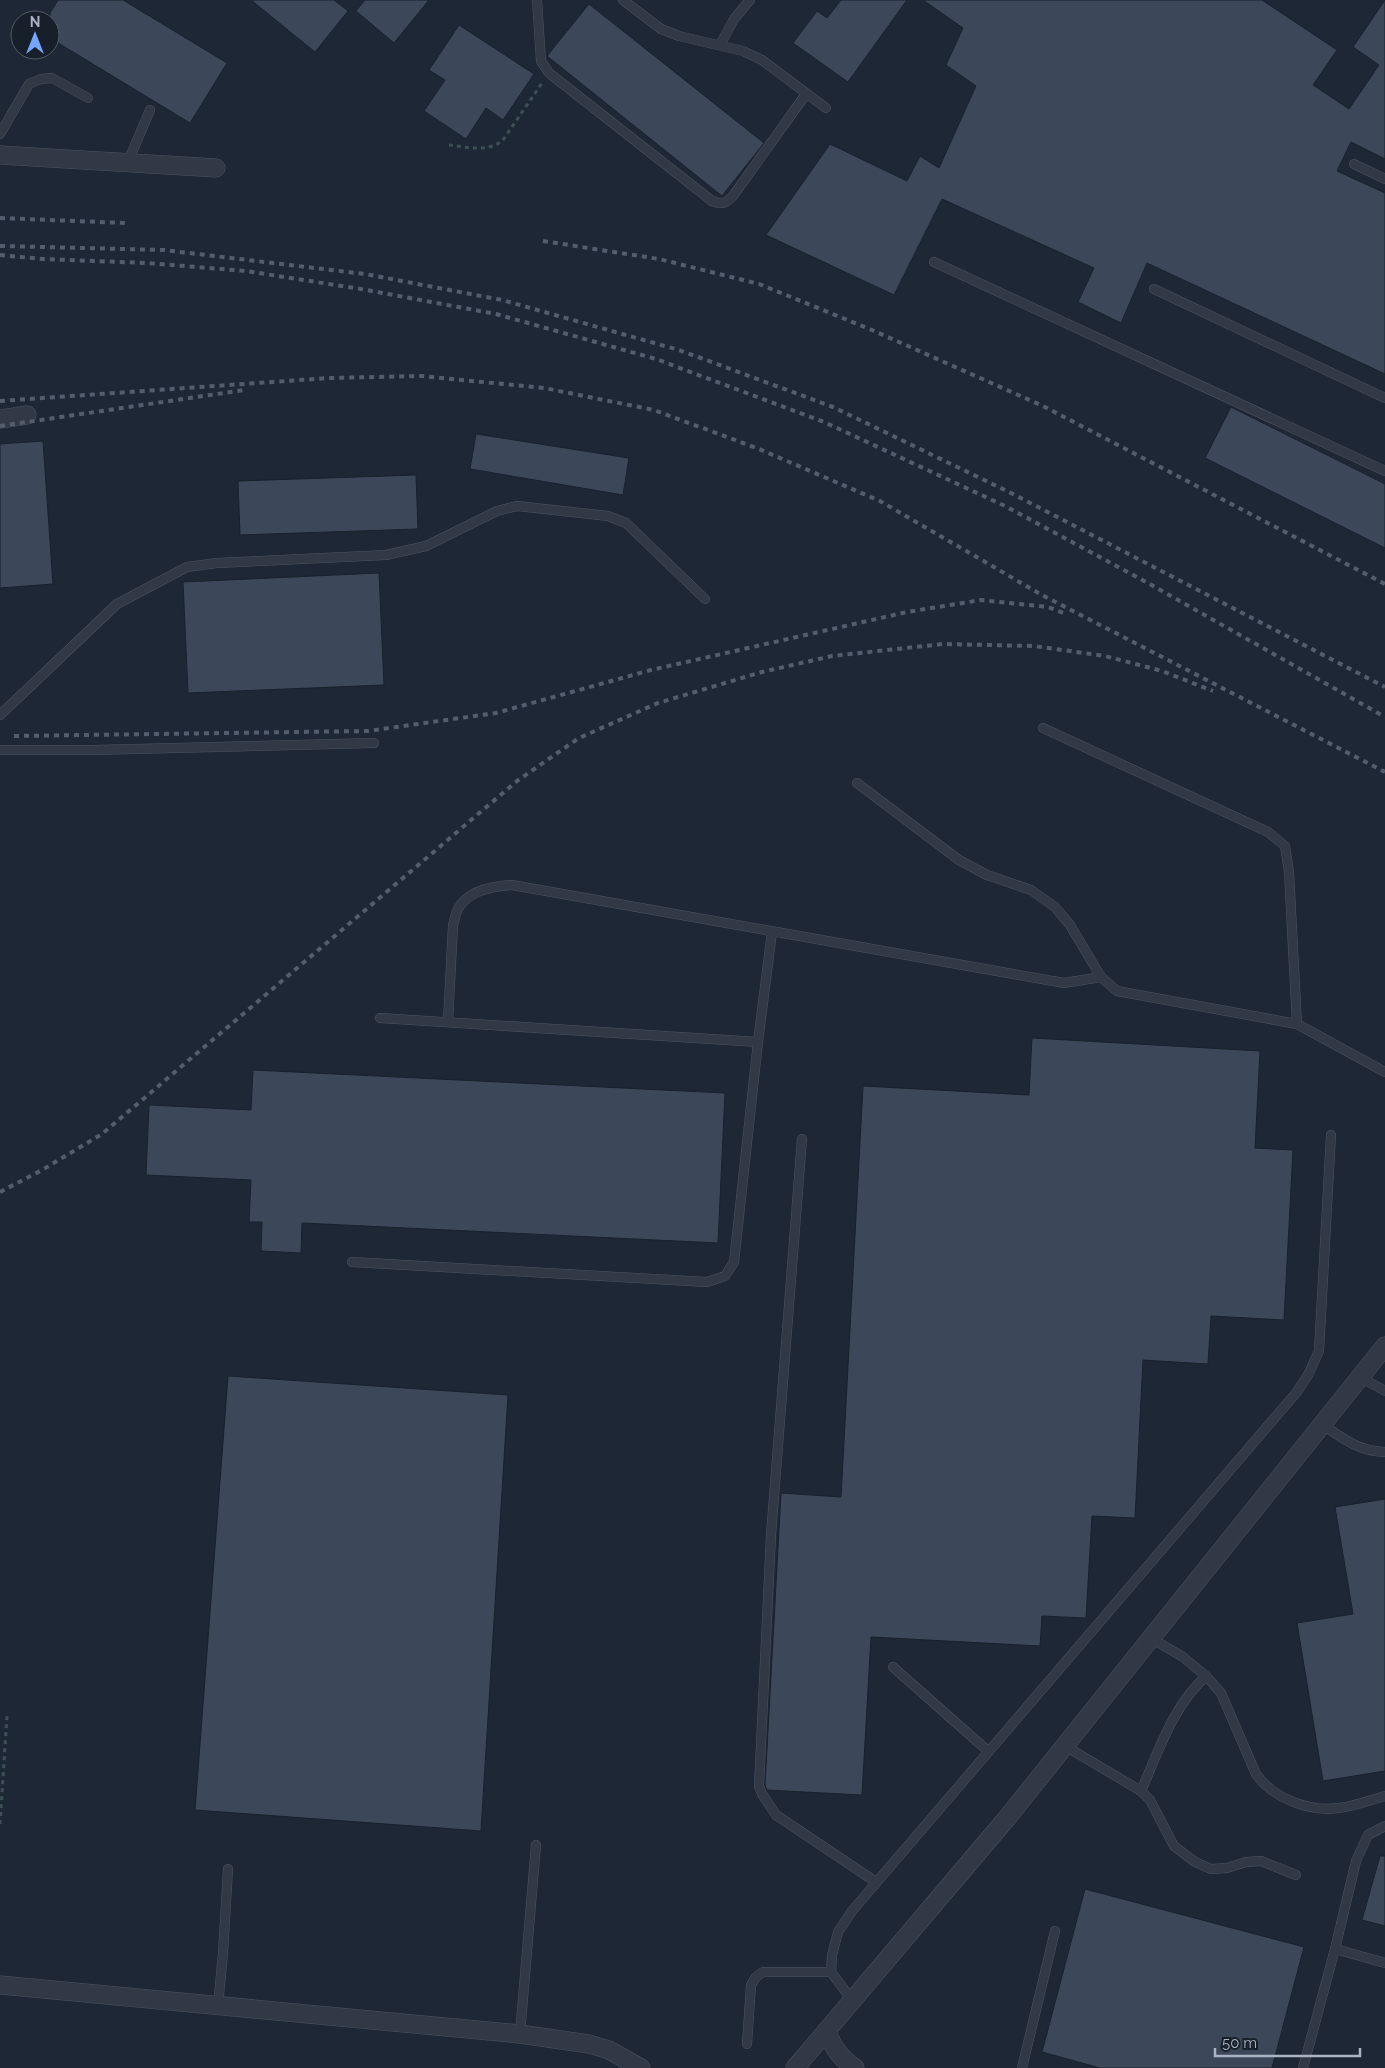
<svg xmlns="http://www.w3.org/2000/svg" width="1385" height="2068" font-family="Raleway,sans-serif">
<rect width="100%" height="100%" fill="#1e2736"/>
<g fill="#3c4759" stroke="#19212d">
<polygon points="58,0 123,0 227,63 190,123 50,38 50,13"/>
<polygon points="251,0 334,0 348,11 315,52"/>
<polygon points="365,0 429,0 394,43 356,11"/>
<polygon points="841,0 907,0 848,82 793,43 817,11 827,18"/>
<polygon points="923,0 1262,0 1337,50 1313,85 1349,109 1379,65 1353,47 1385,0 1385,159 1351,142 1337,171 1385,193 1385,374 1147,263 1121,323 1078,302 1094,268 942,199 894,295 766,235 830,144 907,181 920,156 939,168 976,86 946,65 963,28"/>
<polygon points="589,4 764,143 722,196 547,56"/>
<polygon points="459,25 534,74 503,120 486,108 466,139 424,111 445,80 429,70"/>
<polygon points="1231,407 1385,484 1385,548 1205,458"/>
<polygon points="476,434 629,458 623,495 470,469"/>
<polygon points="43,441 53,584 0,588 0,444"/>
<polygon points="416,475 418,529 240,535 238,481"/>
<polygon points="379,573 384,685 188,693 183,582"/>
<polygon points="1032,1038 1260,1051 1255,1148 1293,1150 1284,1320 1211,1316 1208,1364 1143,1360 1135,1518 1092,1516 1086,1618 1042,1616 1040,1646 871,1637 862,1795 767,1790 765,1785 781,1493 841,1497 863,1086 1029,1095"/>
<polygon points="253,1070 725,1093 718,1243 302,1223 301,1253 261,1251 262,1222 249,1222 251,1180 146,1175 149,1105 251,1110"/>
<polygon points="228,1376 508,1395 481,1831 195,1810"/>
<polygon points="1385,1499 1385,1771 1323,1781 1297,1623 1353,1614 1335,1507"/>
<polygon points="1380,1856 1385,1856 1385,1926 1362,1920"/>
<polygon points="1085,1889 1304,1947 1272,2068 1100,2068 1042,2052"/>
</g>
<g fill="none" stroke-linecap="round" stroke-linejoin="round">
<g stroke="#4c5462" stroke-width="10">
<g id="service">
<path d="M537 0 541 61 549 73 712 201C722 205 726 203 733 196L806 94"/>
<polyline points="623,0 661,29 679,36 743,51 762,60 826,108"/>
<polyline points="720,45 734,19 750,0"/>
<polyline points="0,134 29,84 41,79 52,78 88,98"/>
<polyline points="128,162 150,110"/>
<polyline points="1354,164 1385,179"/>
<polyline points="934,262 1385,471"/>
<polyline points="1154,289 1385,398"/>
<polyline points="0,715 117,604 187,567 217,563 386,555 426,546 497,511 517,506 608,516 626,523 705,599"/>
<polyline points="1043,728 1268,832 1285,846 1289,872 1297,1024"/>
<polyline points="0,750 94,750 374,743"/>
<polyline points="857,783 959,860 987,875 1031,890 1055,907 1070,925 1101,977 1117,991 1297,1024 1385,1072"/>
<path d="M448 1022 453 925C455 920 455 914 458 909 468 890 493 886 512 885L1064 983 1101 977"/>
<polyline points="758,1042 772,932"/>
<polyline points="802,1139 771,1535 759,1786 762,1794 776,1815 876,1882"/>
<polyline points="352,1262 707,1282 725,1276 734,1262 758,1042 380,1018"/>
<polyline points="1360,1377 1385,1391"/>
<path d="M1322 1424C1343 1439 1359 1451 1385 1452"/>
<path d="M1151 1638 1183 1657 1206 1676 1221 1693 1256 1774C1274 1799 1309 1812 1339 1808 1355 1806 1370 1800 1385 1796"/>
<polyline points="893,1667 988,1751"/>
<polyline points="1065,1746 1141,1791 1150,1800 1174,1846 1195,1862 1211,1869 1227,1868 1246,1862 1261,1861 1296,1875"/>
<path d="M1141 1791C1159 1750 1173 1706 1206 1676"/>
<polyline points="1335,1949 1385,1963"/>
<polyline points="852,2000 831,1972 832,1955 838,1932 852,1911 1296,1393 1308,1375 1319,1351 1331,1135"/>
<polyline points="218,2006 223,1953 228,1869"/>
<polyline points="520,2034 536,1845"/>
<polyline points="747,2044 751,1985 756,1977 763,1972 831,1972"/>
<polyline points="1022,2068 1055,1931"/>
<polyline points="1303,2068 1335,1949 1356,1861 1368,1835 1385,1826"/>
</g>
</g>
<g stroke="#4c5462" stroke-width="19">
<g id="minor">
<polyline points="0,155 216,168"/>
<polyline points="0,419 27,415"/>
<polyline points="0,1985 520,2034 589,2044 609,2050 641,2068"/>
<path d="M826 2031C833 2047 840 2058 855 2068"/>
<polyline points="795,2068 1007,1818 1385,1346"/>
</g>
</g>
<g stroke="#3d5155" stroke-width="3" stroke-dasharray="4 4" stroke-linecap="butt">
<path d="M449 145C467 147 488 153 503 140L542 83"/>
<polyline points="0,1824 7,1716"/>
</g>
<use href="#service" stroke="#313946" stroke-width="9"/>
<use href="#minor" stroke="#313946" stroke-width="18"/>
<g stroke="#535d6e" stroke-width="4" stroke-dasharray="5 5" stroke-linecap="butt">
<polyline points="0,218 125,223"/>
<polyline points="543,241 659,259 759,284 872,330 1043,406 1385,584"/>
<polyline points="0,246 164,250 365,274 502,300 679,350 833,407 1011,493 1385,687"/>
<polyline points="0,255 42,259 147,263 246,271 361,289 496,314 656,359 824,422 1005,506 1148,583 1385,717"/>
<polyline points="0,401 329,378 421,376 544,388 654,410 759,449 880,501 1042,595 1385,772"/>
<polyline points="0,426 244,390"/>
<polyline points="14,736 368,731 496,713 651,670 907,612 981,600 1048,607 1066,614"/>
<polyline points="0,1192 42,1170 102,1134 517,781 579,738 658,703 762,672 832,656 943,644 1034,646 1105,656 1162,671 1213,691"/>
</g>
</g>
<g transform="translate(35 35)"><circle r="24" fill="#171f2b" stroke="#525b68"/>
<path d="M0-4L9 19L0 12L-9 19Z" fill="#77a7fc"/>
<text y="-8" font-size="14" font-weight="bold" text-anchor="middle" fill="#abb4c4">N</text>
</g>
<path d="M1215 2048v8h145v-8" fill="none" stroke="#abb4c4" stroke-width="2.5"/>
<text x="1222" y="2048" font-size="15" fill="#abb4c4" stroke="#171f2b" stroke-width="4" paint-order="stroke">50 m</text>
</svg>
